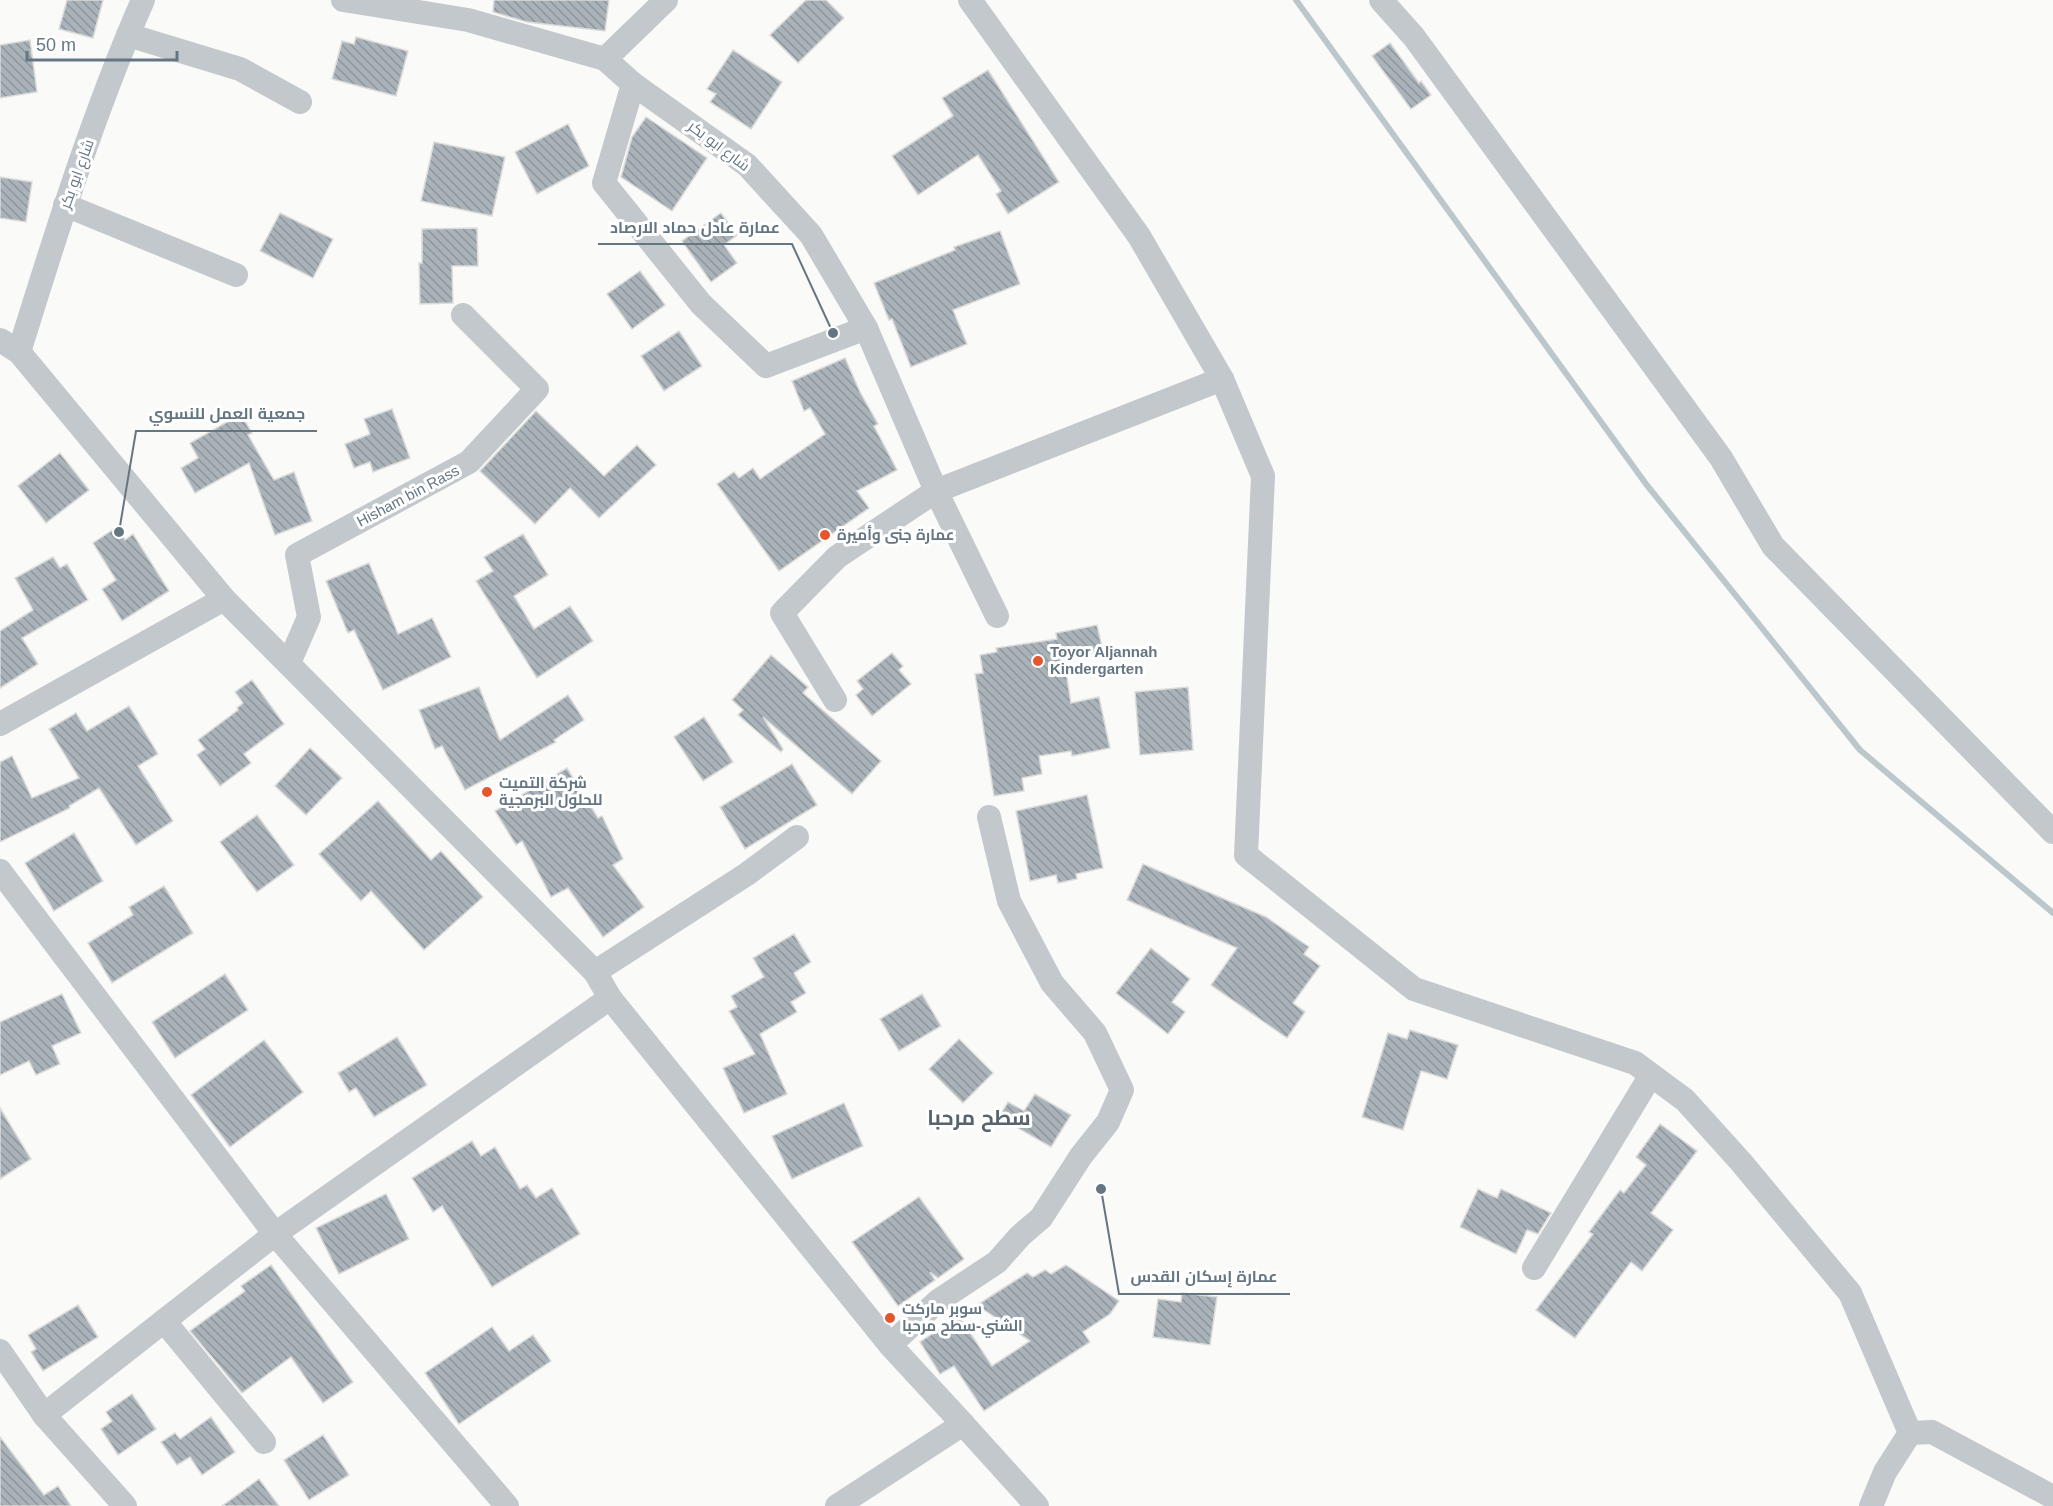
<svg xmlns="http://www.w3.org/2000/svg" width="2053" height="1506" font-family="Arial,Cairo,sans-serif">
<defs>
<pattern id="building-back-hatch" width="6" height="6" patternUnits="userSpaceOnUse" patternTransform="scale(1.5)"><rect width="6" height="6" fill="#aab3b9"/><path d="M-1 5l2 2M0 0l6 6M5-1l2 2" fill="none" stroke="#8e969c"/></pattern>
</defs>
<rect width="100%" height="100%" fill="#fafaf8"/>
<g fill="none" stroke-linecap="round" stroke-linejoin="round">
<polyline stroke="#bbc7cb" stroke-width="6" points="1296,0 1646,484 1860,750 2053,913"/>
</g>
<g fill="url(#building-back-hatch)" stroke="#dcdcda" stroke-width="1.5">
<polygon points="67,0 103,0 93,38 59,29"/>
<polygon points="494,0 609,0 605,31 527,22 493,12"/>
<polygon points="806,0 826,0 844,18 798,63 770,35"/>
<polygon points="356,37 408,51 396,96 332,79 342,41 354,44"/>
<polygon points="30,40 37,92 0,98 0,45"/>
<polygon points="1390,43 1419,83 1421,81 1431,95 1411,109 1372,56"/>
<polygon points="733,50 782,82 751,129 710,102 716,94 707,89"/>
<polygon points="988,70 1059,182 1008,214 996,194 1001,191 978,155 918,195 892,156 953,116 942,98"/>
<polygon points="646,117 707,158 672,211 621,177 632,137"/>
<polygon points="568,124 589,166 537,194 515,152"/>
<polygon points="434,142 505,157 492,216 421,201"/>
<polygon points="0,177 32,182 26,222 0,218"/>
<polygon points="280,213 333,239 313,278 260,251"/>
<polygon points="721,213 737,235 724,245 737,263 711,282 682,241"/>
<polygon points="477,228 478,266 452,266 453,303 420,304 419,263 422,263 422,229"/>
<polygon points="1000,231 1020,284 953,310 967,344 911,367 892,319 889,320 874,283 955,250 954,247"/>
<polygon points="640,271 665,305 632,329 607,294"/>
<polygon points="679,331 702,366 664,391 641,356"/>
<polygon points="845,358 860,392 878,424 874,426 897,470 857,491 869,508 779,571 717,484 734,472 739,478 753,468 760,479 825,434 810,408 804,411 792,381"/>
<polygon points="392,409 410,458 373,472 370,462 354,468 345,444 370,434 364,419"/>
<polygon points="536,411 604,476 637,445 656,465 599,518 570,488 535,524 480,471"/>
<polygon points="241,414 252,433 248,435 274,480 294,472 312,521 275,535 249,463 195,493 181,468 198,458 190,443"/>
<polygon points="60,453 89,490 46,523 18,486"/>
<polygon points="117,527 125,540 133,534 169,591 122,621 102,589 116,580 93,543"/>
<polygon points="523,534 548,575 514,596 534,629 570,606 593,641 537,678 476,581 493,571 484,557"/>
<polygon points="53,557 60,568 67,564 88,600 22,638 38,664 0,688 0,631 33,610 15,578"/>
<polygon points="369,563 398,634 432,618 451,657 383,690 354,630 348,633 326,581"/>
<polygon points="1097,625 1103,651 1064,659 1071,703 1099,697 1110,748 1072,756 1071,751 1039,756 1042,774 1022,778 1024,791 994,796 975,674 983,673 980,655 997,652 996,648 1057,639 1056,633"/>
<polygon points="892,653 903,666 899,670 911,684 872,716 856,695 863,689 857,681"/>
<polygon points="771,655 808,687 803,693 881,761 852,794 763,717 783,749 781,752 738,715 743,710 732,700"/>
<polygon points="252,680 284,724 244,754 251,763 220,786 197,755 205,749 198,740 238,710 237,708 243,703 235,692"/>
<polygon points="479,687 500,740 568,695 584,720 554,740 556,742 465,790 442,746 435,749 419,710"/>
<polygon points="1188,687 1193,750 1140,755 1135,692"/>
<polygon points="129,706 158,754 138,766 173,821 136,845 99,788 69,806 70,808 0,842 0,762 12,756 32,798 79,778 49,729 76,713 87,731"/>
<polygon points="704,717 733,762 703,781 674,737"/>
<polygon points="310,748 342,778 306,815 275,786"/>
<polygon points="792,764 817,805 745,849 720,807"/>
<polygon points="567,768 598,818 602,816 623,859 613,865 644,907 603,937 568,888 551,897 522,841 516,845 495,811"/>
<polygon points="1087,795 1103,868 1076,874 1077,879 1058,883 1056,875 1030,881 1016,811"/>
<polygon points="378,801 431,860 441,851 483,897 424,950 371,891 361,901 319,854"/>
<polygon points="257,815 294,865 257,892 220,842"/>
<polygon points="74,833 103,881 54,911 25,863"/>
<polygon points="1143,864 1266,917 1309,947 1304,954 1320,966 1293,1003 1305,1012 1287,1038 1211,985 1237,948 1127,900"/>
<polygon points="164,886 193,933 112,983 88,943 133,915 129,907"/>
<polygon points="794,934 811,962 794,973 806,993 791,1002 797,1012 760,1034 787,1094 744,1113 723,1068 755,1054 729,1011 737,1007 731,996 764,977 753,958"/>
<polygon points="1151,948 1190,979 1172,1002 1185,1012 1168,1034 1116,993"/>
<polygon points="225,974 248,1010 175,1058 152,1022"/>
<polygon points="62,994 81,1033 52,1046 60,1064 36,1075 29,1061 0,1075 0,1022"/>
<polygon points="922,994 941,1026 899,1051 880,1019"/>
<polygon points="1410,1030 1458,1045 1447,1079 1421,1071 1403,1130 1362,1117 1388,1033 1407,1039"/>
<polygon points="397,1037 427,1085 374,1117 356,1088 349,1092 338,1073"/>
<polygon points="959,1039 993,1073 963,1103 929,1069"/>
<polygon points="264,1040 303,1092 230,1147 191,1095"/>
<polygon points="1035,1094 1071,1115 1051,1147 999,1117 1008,1102 1024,1111"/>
<polygon points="844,1103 863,1146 792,1179 772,1136"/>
<polygon points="0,1108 31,1159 0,1179"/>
<polygon points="1660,1124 1697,1151 1651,1213 1673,1230 1642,1271 1631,1262 1575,1338 1536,1310 1593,1234 1589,1232 1620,1190 1624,1193 1646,1165 1636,1157"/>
<polygon points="472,1141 481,1156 495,1147 520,1189 527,1185 536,1198 552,1188 580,1234 492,1287 442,1206 433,1212 412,1178"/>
<polygon points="1478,1189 1497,1198 1501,1189 1551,1213 1538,1234 1527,1230 1516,1254 1460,1227"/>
<polygon points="386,1194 409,1239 339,1274 316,1228"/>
<polygon points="919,1197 964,1259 938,1278 930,1272 935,1280 898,1306 852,1242"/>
<polygon points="271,1265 353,1382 323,1403 291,1357 242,1393 190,1331 245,1291 241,1286"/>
<polygon points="1066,1265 1119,1301 1110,1314 1083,1332 1090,1342 984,1411 954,1366 940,1374 920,1342 959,1316 992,1366 1030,1341 977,1305 1027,1273 1033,1277 1045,1270 1051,1274"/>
<polygon points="1182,1293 1217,1297 1210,1345 1153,1337 1158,1299 1181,1302"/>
<polygon points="78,1305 98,1337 43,1371 31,1352 36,1349 28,1335"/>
<polygon points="492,1327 509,1351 533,1335 551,1361 459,1424 425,1373"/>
<polygon points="132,1394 156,1429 118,1455 101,1429 112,1421 106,1412"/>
<polygon points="211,1417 235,1452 202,1475 190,1457 177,1465 161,1442 175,1433 180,1439"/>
<polygon points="323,1435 349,1475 309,1500 284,1460"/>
<polygon points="0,1437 44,1495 58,1486 71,1506 0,1506"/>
<polygon points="259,1479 279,1506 222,1506"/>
</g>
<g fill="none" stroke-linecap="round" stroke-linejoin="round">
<g stroke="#c3c8cc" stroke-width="24">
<polyline points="343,0 468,20 605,59 633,84 747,165 811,235 866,328 936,491 997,616"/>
<polyline points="970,0 1139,236 1222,379 1263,476 1246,855 1414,989 1635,1063 1685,1100 1741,1162 1850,1293 1910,1433 1885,1472 1871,1506"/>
<polyline points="1381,0 1414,37 1721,458 1773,546 2053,832"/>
<polyline points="128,35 240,69 300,102"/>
<polyline points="605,59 666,0"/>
<polyline points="633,84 604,183 701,304 766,366 866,328"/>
<polyline points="65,205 236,275"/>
<polyline points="0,340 19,352 224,599 595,972 610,998 890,1345 963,1424"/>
<path d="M19 352C56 233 93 114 143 0"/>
<polyline points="289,663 309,617 297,555 469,462 537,389 463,315"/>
<polyline points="835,700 782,613 837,557 936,491 1222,379"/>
<polyline points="0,724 224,599"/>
<polyline points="0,871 275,1234 507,1506"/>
<polyline points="595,972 747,874 797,837"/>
<polyline points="1534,1268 1651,1075"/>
<polyline points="164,1321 264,1442"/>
<polyline points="890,1345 938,1301 997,1262 1020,1236 1041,1218 1081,1156 1108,1122 1122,1090 1095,1033 1052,983 1009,901 989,817"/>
<polyline points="0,1351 44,1415 125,1506"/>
<polyline points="44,1415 275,1234 610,998"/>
<polyline points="1910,1433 1932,1432 2053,1497"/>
<polyline points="837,1506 963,1424 1037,1506"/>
</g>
</g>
<g fill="#e4572e" stroke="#fff" stroke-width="2">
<circle cx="825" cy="535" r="6"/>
<circle cx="1038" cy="661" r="6"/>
<circle cx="487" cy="792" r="6"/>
<circle cx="890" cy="1318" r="6"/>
</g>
<g text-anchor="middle" stroke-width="6" stroke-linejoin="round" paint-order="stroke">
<g font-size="15" fill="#657683" stroke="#fff">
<text transform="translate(719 146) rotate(37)" y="5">شارع ابو بكر</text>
<text transform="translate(77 174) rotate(-70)" y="5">شارع ابو بكر</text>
<text transform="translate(408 496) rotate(-28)" y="5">Hisham bin Rass</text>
</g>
<g font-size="15" font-weight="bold" fill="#657683" stroke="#fff" text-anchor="start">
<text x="837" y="540">عمارة جنى وأميرة</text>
<text x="1050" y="657">Toyor Aljannah<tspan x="1050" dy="17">Kindergarten</tspan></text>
<text x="499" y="788">شركة التميت<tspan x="499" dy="17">للحلول البرمجية</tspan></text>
<text x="902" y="1314">سوبر ماركت<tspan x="902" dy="17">الشني-سطح مرحبا</tspan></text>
</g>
<g font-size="21" font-weight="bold" fill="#57646e" stroke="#fff">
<text x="979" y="1125">سطح مرحبا</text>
</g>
</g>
<path fill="none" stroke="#657683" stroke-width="2" d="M833 333L792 244H598M119 532L136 431H317M1101 1189L1119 1294H1290"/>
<g fill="#657683" stroke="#fff" stroke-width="2">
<circle cx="833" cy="333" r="6"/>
<circle cx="119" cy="532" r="6"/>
<circle cx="1101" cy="1189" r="6"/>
</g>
<g font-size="16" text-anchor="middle" font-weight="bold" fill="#657683" stroke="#fff" stroke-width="6" stroke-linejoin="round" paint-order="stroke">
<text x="695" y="233">عمارة عادل حماد الارصاد</text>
<text x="227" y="419">جمعية العمل للنسوي</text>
<text x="1204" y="1282">عمارة إسكان القدس</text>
</g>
<path d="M27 51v9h150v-9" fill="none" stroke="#657683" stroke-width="3"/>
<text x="36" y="51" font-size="18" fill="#657683" stroke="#ffffff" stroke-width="4.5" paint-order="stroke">50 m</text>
</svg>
